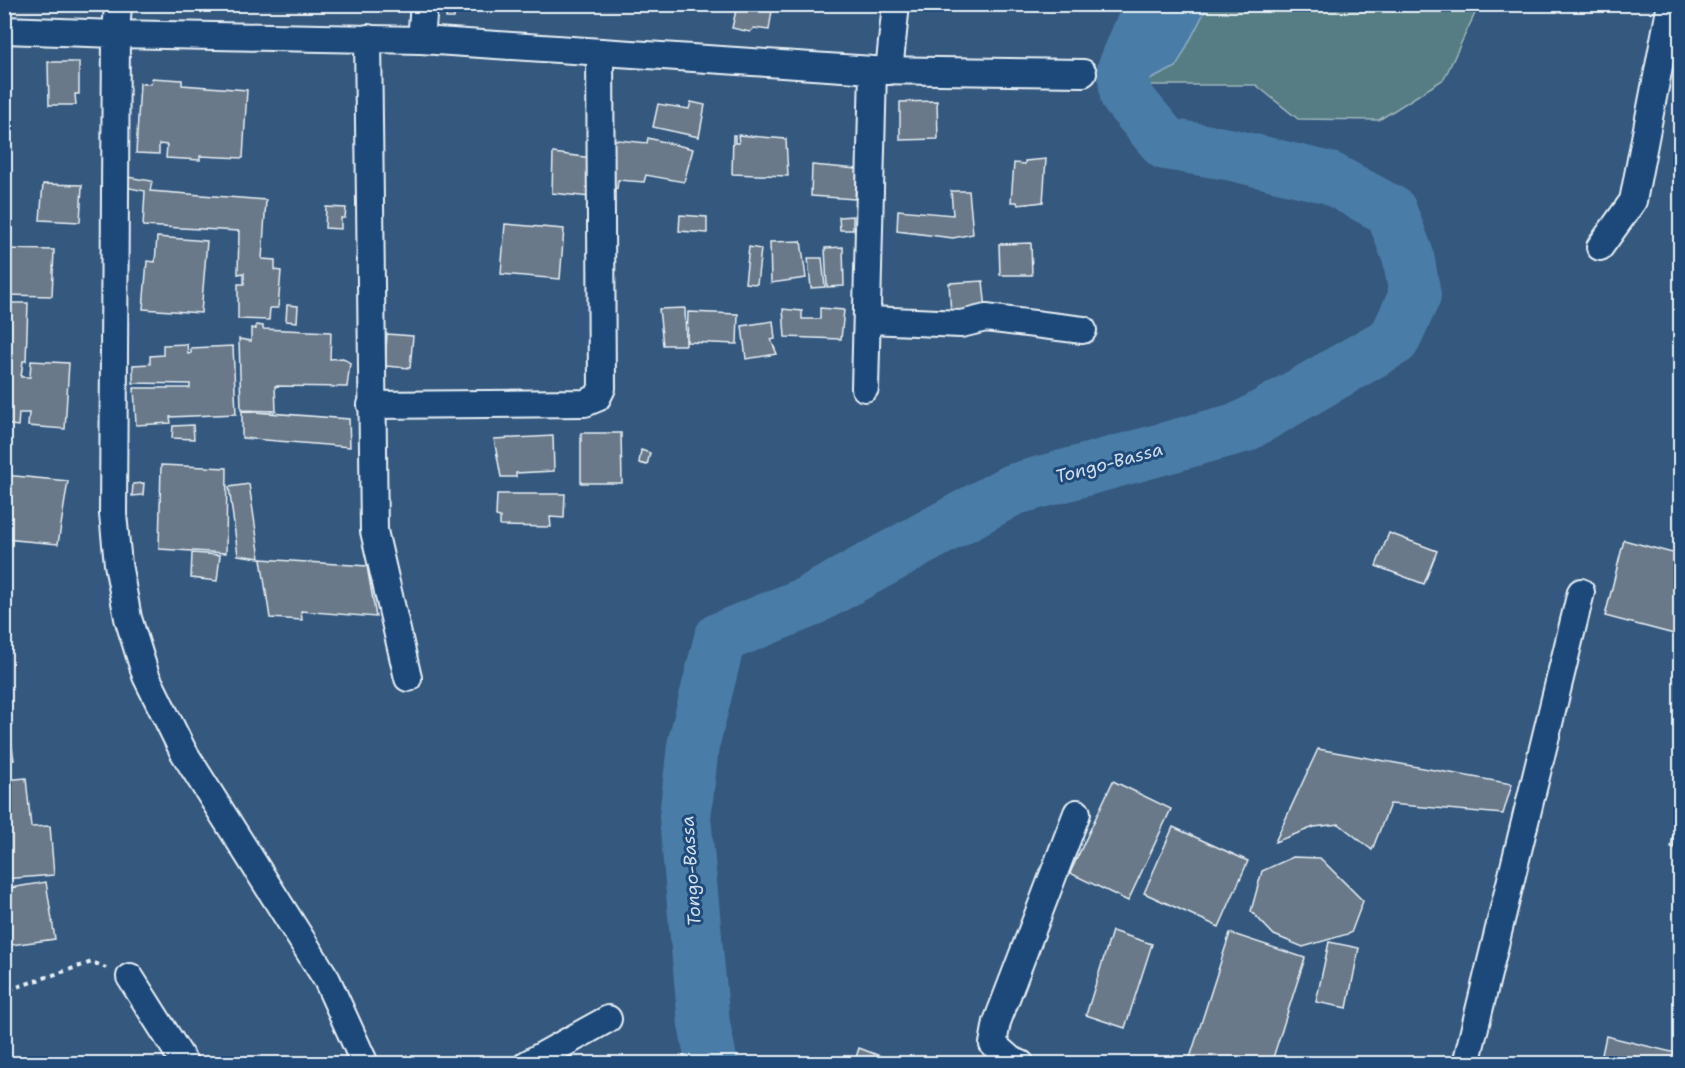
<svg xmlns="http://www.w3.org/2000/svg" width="1685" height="1068" font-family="'Shantell Sans',sans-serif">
<rect width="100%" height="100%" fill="#35587e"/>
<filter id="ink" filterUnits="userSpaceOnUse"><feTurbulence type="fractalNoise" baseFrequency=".0167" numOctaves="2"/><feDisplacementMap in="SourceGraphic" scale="12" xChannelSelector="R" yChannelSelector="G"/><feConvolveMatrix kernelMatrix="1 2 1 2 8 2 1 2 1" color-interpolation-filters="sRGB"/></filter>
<g filter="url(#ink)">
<polygon fill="#577d83" stroke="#a0b7be" stroke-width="1.5" points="1208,5 1479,5 1444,79 1379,120 1298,119 1256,85 1139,85 1176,67"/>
<polygon fill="#497ca6" stroke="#89abc7" stroke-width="1.5" points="1179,4 1208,5 1176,67 1139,85"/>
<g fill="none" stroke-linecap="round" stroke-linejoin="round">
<polyline stroke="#497ca6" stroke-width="52" points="712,1064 704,1024 685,817 693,746 720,638 806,603 1012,490 1243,427 1394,340 1415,295 1408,256 1391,211 1330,178 1228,154 1166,144 1126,96 1123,69 1141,26 1169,4"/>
</g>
<g fill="#697989" stroke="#e8f1f8" stroke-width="1.5">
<polygon points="447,4 455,4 454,18 446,18"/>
<polygon points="753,4 773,4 769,30 754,28 750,32 732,28 737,6 752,10"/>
<polygon points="48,62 79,62 79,94 75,94 76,105 49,105"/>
<polygon points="152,78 182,80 182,85 247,90 243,158 200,156 200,160 166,158 167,145 159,144 159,154 136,153 140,83 151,84"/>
<polygon points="937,101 938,139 900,140 900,102"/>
<polygon points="691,102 705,105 699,137 653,127 658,104 689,109"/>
<polygon points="733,135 735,135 735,143 739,143 738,135 786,139 788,176 732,174"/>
<polygon points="648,138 693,149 684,182 646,175 644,182 618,180 617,189 604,188 609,139 647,143"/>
<polygon points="553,153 592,158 590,197 552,193"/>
<polygon points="1046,159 1043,202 1018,205 1017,202 1011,202 1014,163 1025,164 1025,161"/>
<polygon points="812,165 857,169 855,199 811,196"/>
<polygon points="127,177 152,181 150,191 266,200 262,259 275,260 275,270 281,271 278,308 270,308 269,320 238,319 238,284 244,284 244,273 238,274 239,231 143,226 145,191 125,187"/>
<polygon points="43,184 82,185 80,222 40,220"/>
<polygon points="951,191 969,191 973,234 953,238 897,231 898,210 953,215"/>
<polygon points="326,207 346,208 345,218 341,218 341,229 325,228"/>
<polygon points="680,215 707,217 707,233 679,231"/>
<polygon points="853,216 853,230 840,230 839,217"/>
<polygon points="505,224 564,229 560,279 501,274"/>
<polygon points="157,237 207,241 201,313 143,309 147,261 155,262"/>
<polygon points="801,241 806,278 771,283 770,242"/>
<polygon points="1031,243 1032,275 1000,275 999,244"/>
<polygon points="749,247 761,249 757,284 745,283"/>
<polygon points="843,247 844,286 827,287 825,248"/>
<polygon points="4,249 54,250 52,296 4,295"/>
<polygon points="808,258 822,258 825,287 811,288"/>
<polygon points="983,281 986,310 951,314 949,283"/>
<polygon points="4,303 28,303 26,361 23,361 21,377 30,377 31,361 69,363 65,429 28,426 29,413 19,413 18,426 4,424"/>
<polygon points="287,305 298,306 297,322 286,321"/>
<polygon points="685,308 686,345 663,345 659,309"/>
<polygon points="820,308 844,310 841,339 785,337 783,309 802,311 802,319 820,319"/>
<polygon points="688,312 738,314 737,344 687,342"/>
<polygon points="773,321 775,339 771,340 777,354 746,359 742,326"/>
<polygon points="256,325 263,326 263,329 331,332 330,359 343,358 350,363 347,387 275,386 276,411 241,410 239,339 251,341 251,328 256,329"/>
<polygon points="387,334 413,336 410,368 385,366"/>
<polygon points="187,344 188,354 191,353 191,348 233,346 236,414 170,417 171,423 136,425 134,388 190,388 190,384 133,383 133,365 150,364 150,356 163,355 163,345"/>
<polygon points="242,411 349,419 350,447 242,438"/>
<polygon points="193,425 194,439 172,438 173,426"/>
<polygon points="581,433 621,433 622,483 581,483"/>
<polygon points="553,436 554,471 516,473 516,477 501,477 494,439"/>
<polygon points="641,450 650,453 647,465 639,463"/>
<polygon points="161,465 227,468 226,553 159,549"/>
<polygon points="4,475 68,481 58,544 4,539"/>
<polygon points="144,483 143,495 132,496 133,484"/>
<polygon points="249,484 260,558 238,555 229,487"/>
<polygon points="497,494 565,494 564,518 550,517 551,527 500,526 500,517 496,516"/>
<polygon points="1389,533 1437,551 1424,584 1376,566"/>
<polygon points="1624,540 1680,555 1680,607 1674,634 1605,616"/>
<polygon points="192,553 220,555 217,581 191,578"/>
<polygon points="261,559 367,566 376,617 301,611 302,620 270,618"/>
<polygon points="4,696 14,760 4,761"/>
<polygon points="1318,749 1512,784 1503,814 1390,804 1372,850 1339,824 1314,827 1275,842"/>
<polygon points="26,778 31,827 50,826 54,875 4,879 4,780"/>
<polygon points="1113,781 1171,809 1128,901 1070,873"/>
<polygon points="1680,799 1680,849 1671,847"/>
<polygon points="1173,827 1248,861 1219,927 1144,893"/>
<polygon points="1293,857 1320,858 1363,901 1351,933 1303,947 1274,935 1251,911 1262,871"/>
<polygon points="46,882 55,939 4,946 4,889"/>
<polygon points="1112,931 1152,944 1125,1028 1086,1015"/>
<polygon points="1230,933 1305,958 1271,1064 1188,1064"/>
<polygon points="1329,942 1359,948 1347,1008 1316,1002"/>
<polygon points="1606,1036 1680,1054 1680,1064 1600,1064"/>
<polygon points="859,1048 901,1064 854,1064"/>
</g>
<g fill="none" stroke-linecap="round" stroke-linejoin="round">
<g stroke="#e8f1f8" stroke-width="30">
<g id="street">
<polyline points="118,4 116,34 421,40 873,70 1083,73"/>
<polyline points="4,30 116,34 113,514 118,564 128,618 146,676 183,751 327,980 365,1064"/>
<polyline points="368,38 374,531 408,678"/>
<polyline points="421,40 424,4"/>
<polyline points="889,71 896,4"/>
<polyline points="1600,247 1633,201 1671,4"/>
<polyline points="869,320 961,324 986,318 1083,330"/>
<polyline points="865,388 873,70"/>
<polyline points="371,405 585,403 597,398 602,388 600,52"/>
<polyline points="130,977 185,1064"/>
<polyline points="527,1064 608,1019"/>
<polyline points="1021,1064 1011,1060 993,1044 997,1022 1077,813"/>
<polyline points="1466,1064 1581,592"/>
</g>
</g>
<polyline stroke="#e8f1f8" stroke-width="4" stroke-dasharray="4.5 4.5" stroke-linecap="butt" points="4,981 11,989 92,962 106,968"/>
<use href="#street" stroke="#1f4a7a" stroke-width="26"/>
</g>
</g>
<g text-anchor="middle" stroke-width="6" stroke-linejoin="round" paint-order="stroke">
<g font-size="18" font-style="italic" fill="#d0dfec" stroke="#1f4a7a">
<text transform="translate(1109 463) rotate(-15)" y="6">Tongo-Bassa</text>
<text transform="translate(691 871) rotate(-94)" y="6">Tongo-Bassa</text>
</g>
</g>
<rect width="1685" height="1068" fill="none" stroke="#1f4a7a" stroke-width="24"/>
<rect x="12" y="12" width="1661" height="1044" fill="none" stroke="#e8f1f8" stroke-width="2" filter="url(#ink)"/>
</svg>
